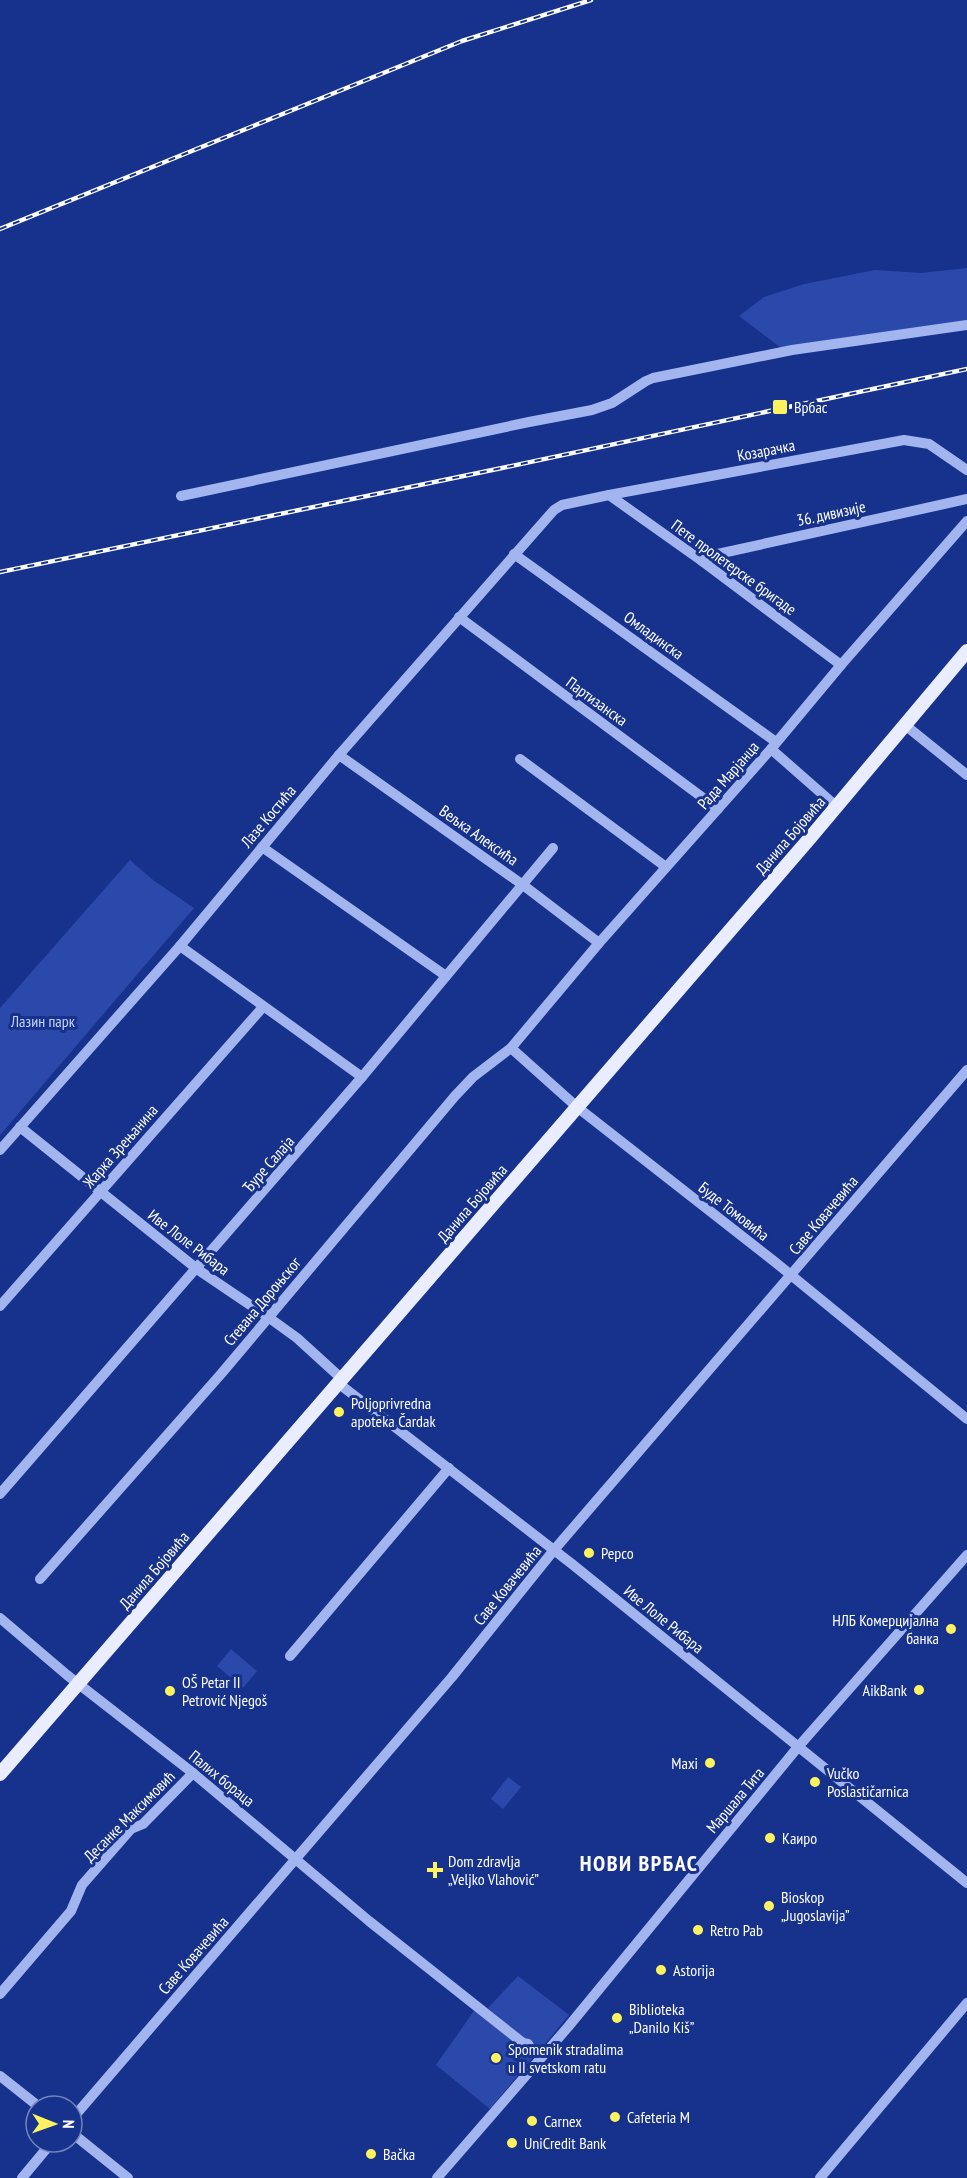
<svg xmlns="http://www.w3.org/2000/svg" width="967" height="2178" font-family="'PT Sans Narrow',sans-serif">
<rect width="100%" height="100%" fill="#17328c"/>
<g fill="#2a49ab">
<polygon points="967,268 967,325 785,351 739,316 764,297 804,284 875,270 921,273"/>
<polygon points="130,860 153,880 194,908 0,1135 0,1008"/>
<polygon points="231,1649 257,1671 243,1688 217,1666"/>
<polygon points="508,1777 521,1787 503,1809 491,1799"/>
<polygon points="518,1976 569,2015 539,2051 488,2008"/>
<polygon points="476,2008 534,2056 490,2109 436,2065"/>
</g>
<g fill="none" stroke-linecap="round" stroke-linejoin="round">
<g stroke="#a2b5ef" stroke-width="10">
<polyline points="609,495 702,561 841,665"/>
<polyline points="181,496 529,422 592,410 612,403 646,381 653,378 792,350 967,325"/>
<polyline points="514,554 776,742"/>
<polyline points="702,561 713,555 967,499"/>
<polyline points="459,617 718,809"/>
<polyline points="905,725 967,775"/>
<polyline points="771,749 836,806"/>
<polyline points="339,755 523,885 599,943"/>
<polyline points="520,759 666,867"/>
<polyline points="262,847 446,976"/>
<polyline points="180,946 362,1077"/>
<polyline points="511,1048 577,1107 775,1262 967,1419"/>
<polyline points="20,1127 197,1269 268,1317 297,1338 342,1379"/>
<polyline points="0,1150 180,946 339,755 554,510 562,505 609,495 904,440 929,444 967,470"/>
<polyline points="0,1306 263,1007"/>
<polyline points="338,1383 572,1564 967,1883"/>
<polyline points="0,1494 362,1077 553,848"/>
<polyline points="40,1579 221,1374 455,1096 473,1077 511,1048 599,943 771,749 841,665 967,521"/>
<polyline points="0,1618 67,1675 193,1773 369,1921 523,2043 528,2044 531,2049 541,2057"/>
<polyline points="290,1656 449,1468"/>
<polyline points="0,1994 71,1911 82,1885 131,1829 143,1824 193,1773"/>
<polyline points="0,2076 38,2106"/>
<polyline points="72,2119 452,1677 554,1550 967,1070"/>
<polyline points="72,2133 128,2178"/>
<polyline points="22,2178 52,2142"/>
<polyline points="437,2178 568,2027 798,1747 967,1555"/>
<polyline points="820,2178 967,2003"/>
</g>
<polyline stroke="#eaedff" stroke-width="14" points="0,1774 810,838 967,651"/>
<g stroke="#fff" stroke-width="4.5">
<g id="rail">
<polyline points="0,229 462,41 591,0"/>
<polyline points="0,572 502,468 967,369"/>
</g>
</g>
<use href="#rail" stroke="#17328c" stroke-width="2" stroke-dasharray="7" stroke-linecap="butt"/>
</g>
<g fill="#fff260" stroke="#17328c" stroke-width="2">
<rect x="772" y="399" width="16" height="16" rx="3"/>
<circle cx="339" cy="1412" r="6"/>
<circle cx="589" cy="1553" r="6"/>
<circle cx="951" cy="1629" r="6"/>
<circle cx="919" cy="1690" r="6"/>
<circle cx="170" cy="1691" r="6"/>
<circle cx="710" cy="1763" r="6"/>
<circle cx="815" cy="1782" r="6"/>
<circle cx="770" cy="1838" r="6"/>
<path d="M432 1861h6v6h6v6h-6v6h-6v-6h-6v-6h6z"/>
<circle cx="769" cy="1906" r="6"/>
<circle cx="698" cy="1930" r="6"/>
<circle cx="661" cy="1970" r="6"/>
<circle cx="617" cy="2018" r="6"/>
<circle cx="496" cy="2058" r="6"/>
<circle cx="615" cy="2117" r="6"/>
<circle cx="532" cy="2121" r="6"/>
<circle cx="512" cy="2143" r="6"/>
<circle cx="371" cy="2154" r="6"/>
</g>
<g text-anchor="middle" stroke-width="6" stroke-linejoin="round" paint-order="stroke">
<g font-size="16" fill="#fff" stroke="#17328c" text-anchor="start">
<text x="794" y="413">Врбас</text>
<text x="351" y="1409">Poljoprivredna<tspan x="351" dy="18">apoteka Čardak</tspan></text>
<text x="601" y="1559">Pepco</text>
<text x="939" y="1626" text-anchor="end">НЛБ Комерцијална<tspan x="939" dy="18">банка</tspan></text>
<text x="182" y="1688">OŠ Petar II<tspan x="182" dy="18">Petrović Njegoš</tspan></text>
<text x="907" y="1696" text-anchor="end">AikBank</text>
<text x="698" y="1769" text-anchor="end">Maxi</text>
<text x="827" y="1779">Vučko<tspan x="827" dy="18">Poslastičarnica</tspan></text>
<text x="782" y="1844">Каиро</text>
<text x="448" y="1867">Dom zdravlja<tspan x="448" dy="18">„Veljko Vlahović”</tspan></text>
<text x="781" y="1903">Bioskop<tspan x="781" dy="18">„Jugoslavija”</tspan></text>
<text x="710" y="1936">Retro Pab</text>
<text x="673" y="1976">Astorija</text>
<text x="629" y="2015">Biblioteka<tspan x="629" dy="18">„Danilo Kiš”</tspan></text>
<text x="508" y="2055">Spomenik stradalima<tspan x="508" dy="18">u II svetskom ratu</tspan></text>
<text x="627" y="2123">Cafeteria M</text>
<text x="544" y="2127">Carnex</text>
<text x="524" y="2149">UniCredit Bank</text>
<text x="383" y="2160">Bačka</text>
</g>
<g font-size="16" fill="#fff" stroke="#17328c">
<text transform="translate(766 450) rotate(-11)" y="6">Козарачка</text>
<text transform="translate(831 513) rotate(-12)" y="6">36. дивизије</text>
<text transform="translate(734 567) rotate(36)" y="6">Пете пролетерске бригаде</text>
<text transform="translate(654 635) rotate(36)" y="6">Омладинска</text>
<text transform="translate(597 701) rotate(36)" y="6">Партизанска</text>
<text transform="translate(728 775) rotate(-49)" y="6">Рада Марјанца</text>
<text transform="translate(268 816) rotate(-50)" y="6">Лазе Костића</text>
<text transform="translate(479 835) rotate(35)" y="6">Вељка Алексића</text>
<text transform="translate(790 835) rotate(-49)" y="6">Данила Бојовића</text>
<text transform="translate(120 1146) rotate(-49)" y="6">Жарка Зрењанина</text>
<text transform="translate(268 1164) rotate(-49)" y="6">Ђуре Салаја</text>
<text transform="translate(472 1203) rotate(-49)" y="6">Данила Бојовића</text>
<text transform="translate(734 1211) rotate(38)" y="6">Буде Томовића</text>
<text transform="translate(823 1215) rotate(-50)" y="6">Саве Ковачевића</text>
<text transform="translate(189 1242) rotate(37)" y="6">Иве Лоле Рибара</text>
<text transform="translate(262 1301) rotate(-50)" y="6">Стевана Дороњског</text>
<text transform="translate(154 1570) rotate(-49)" y="6">Данила Бојовића</text>
<text transform="translate(507 1585) rotate(-51)" y="6">Саве Ковачевића</text>
<text transform="translate(664 1619) rotate(39)" y="6">Иве Лоле Рибара</text>
<text transform="translate(222 1778) rotate(39)" y="6">Палих бораца</text>
<text transform="translate(735 1800) rotate(-50)" y="6">Маршала Тита</text>
<text transform="translate(129 1816) rotate(-45)" y="6">Десанке Максимовић</text>
<text transform="translate(193 1955) rotate(-49)" y="6">Саве Ковачевића</text>
</g>
<g font-size="16" fill="#c8d4fb" stroke="#17328c">
<text x="43" y="1027">Лазин парк</text>
</g>
<g font-size="22" font-weight="bold" letter-spacing="1.5" fill="#fff" stroke="#17328c">
<text x="639" y="1871">НОВИ ВРБАС</text>
</g>
</g>
<g transform="translate(54 2124) rotate(91)"><circle r="28" fill="#17328c" stroke="#7484ba" stroke-width="1.5"/>
<path d="M0-4.5L10 22L0 15L-10 22Z" fill="#fff260"/>
<text y="-9" font-size="16" font-weight="bold" text-anchor="middle" fill="#ffffff">N</text>
</g>
</svg>
